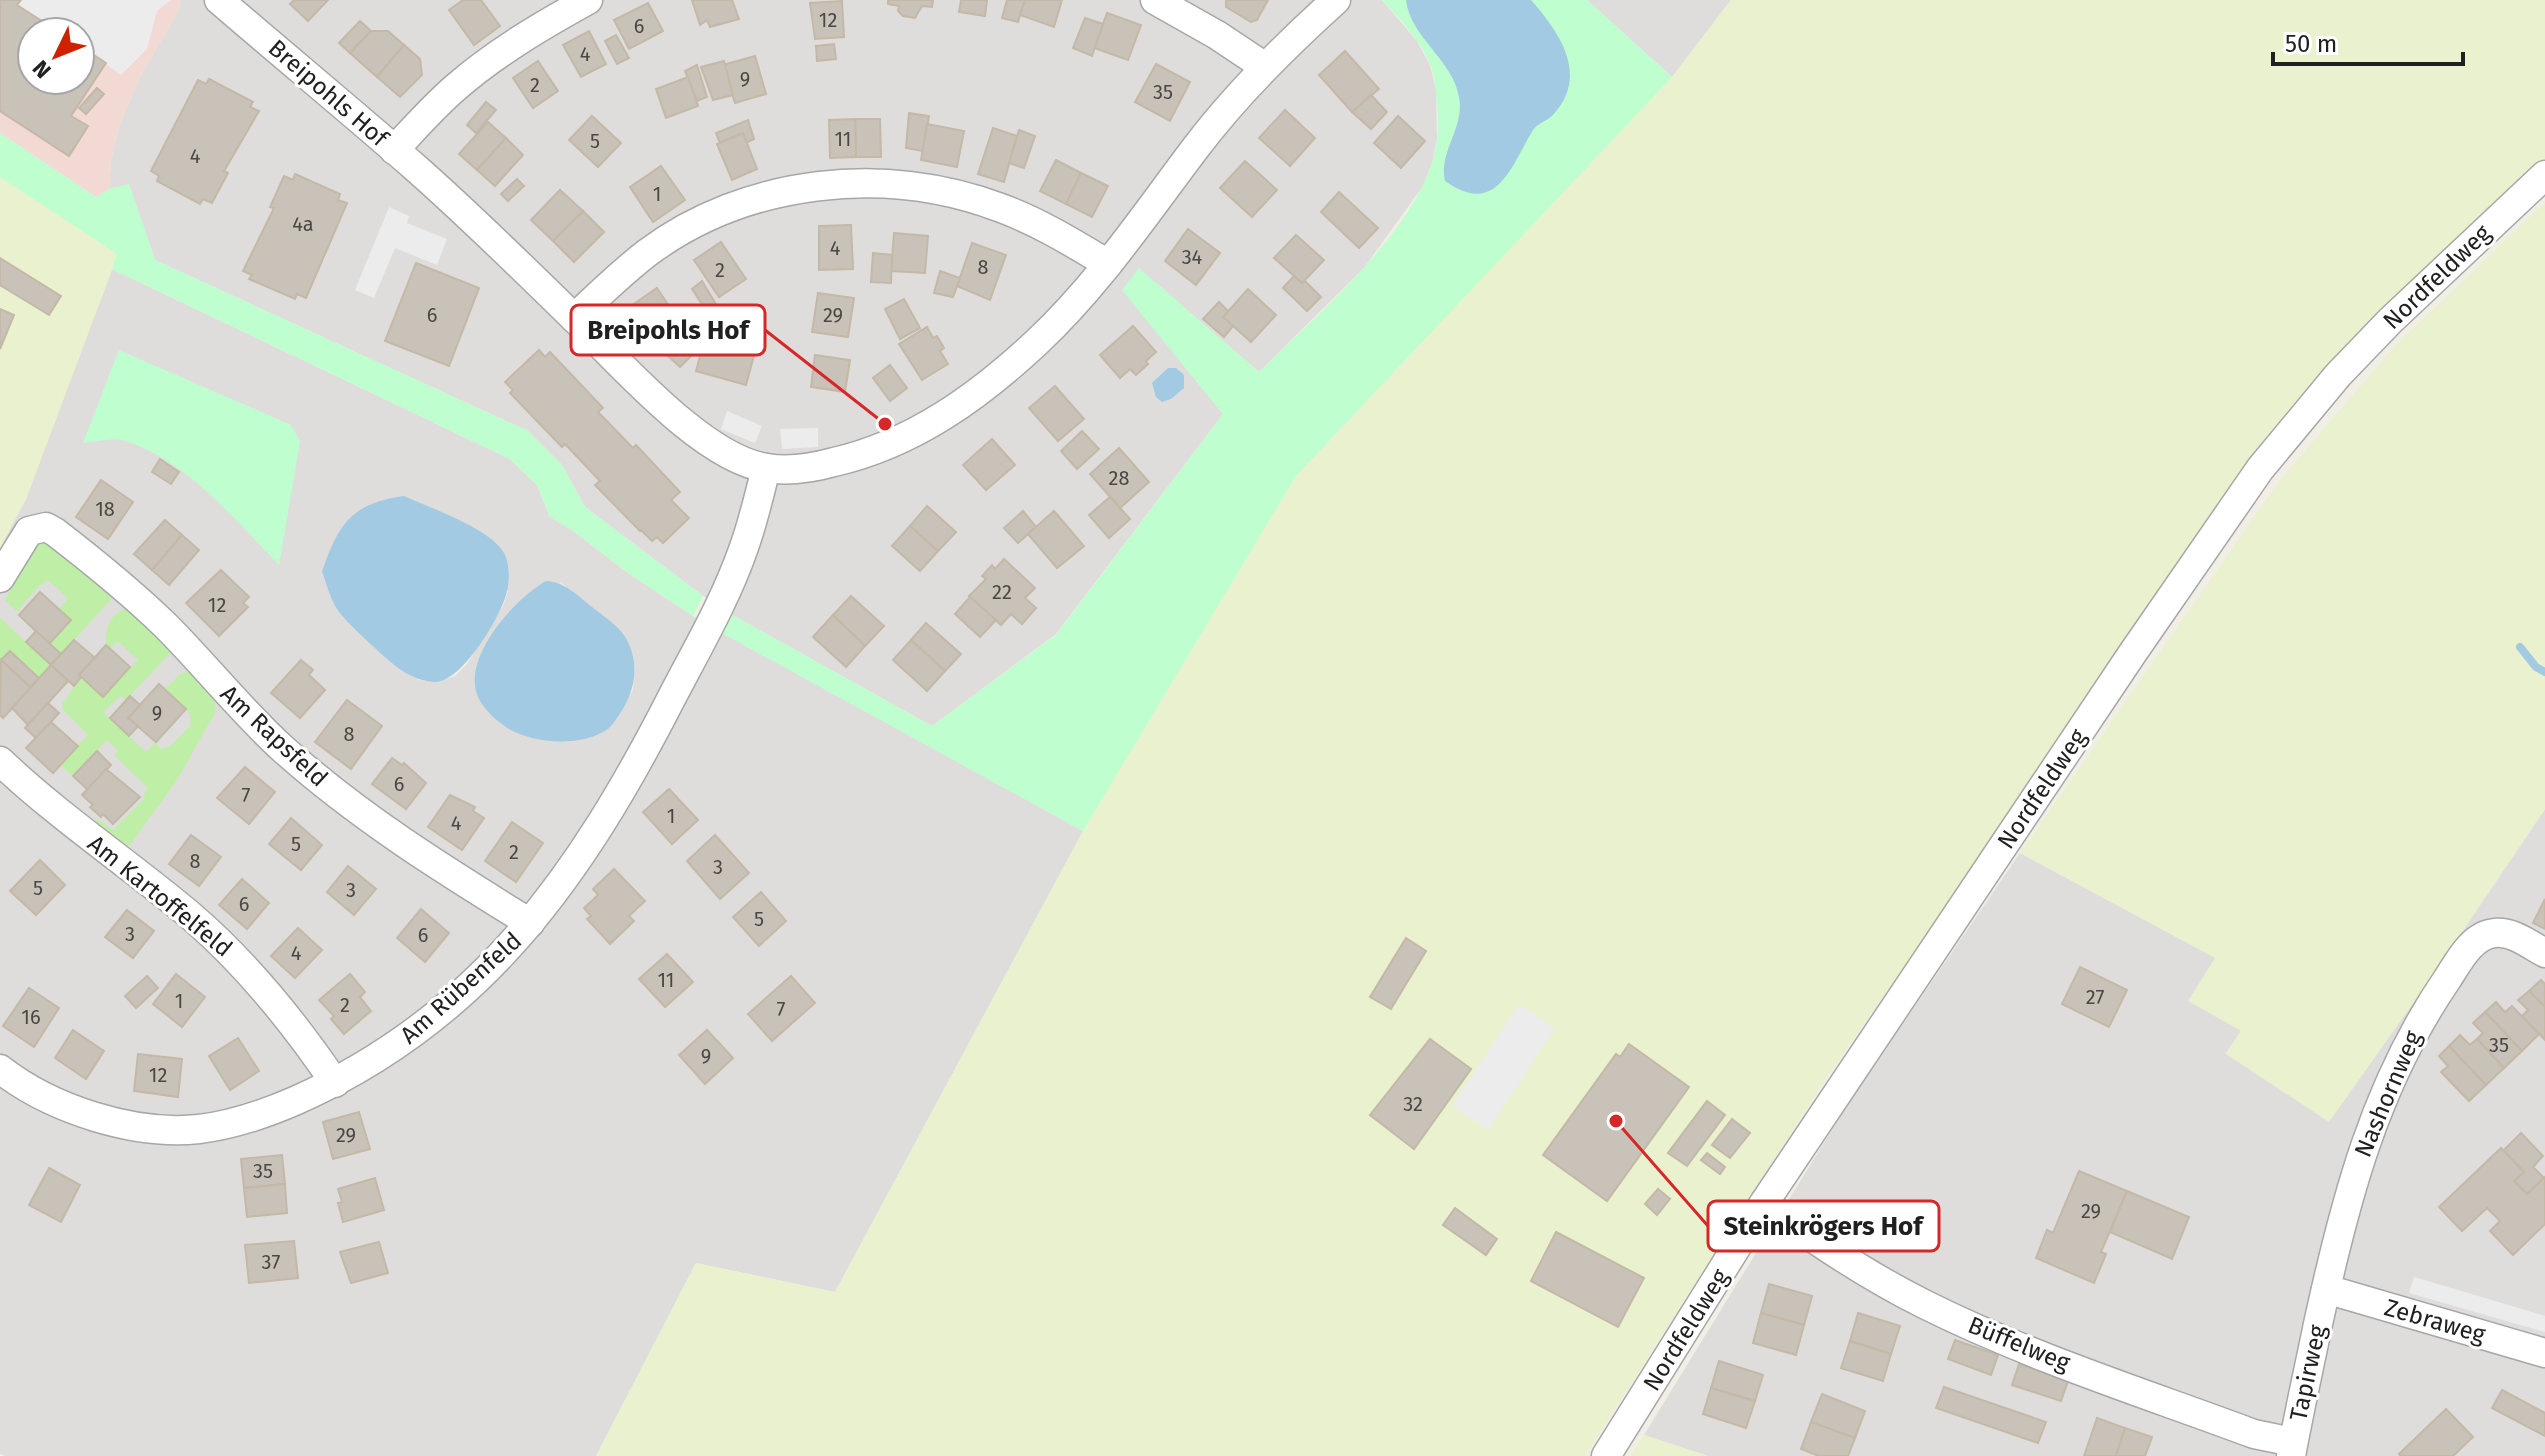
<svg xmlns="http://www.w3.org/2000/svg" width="2545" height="1456" font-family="'Fira Sans',sans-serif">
<rect width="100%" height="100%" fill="#f1efe5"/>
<g fill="#dedddc" fill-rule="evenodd">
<polygon points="180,0 1382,0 1417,41 1430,65 1436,90 1437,139 1432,163 1423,186 1364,268 1259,372 1139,269 1123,290 1223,414 1056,634 932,726 727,612 703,596 585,507 562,465 528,431 155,260 129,185 109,189 111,160 119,126 141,75 179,10"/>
<polygon points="1587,0 1731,0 1672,77"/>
<path d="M112 269 510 459 537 485 550 517 572 530 628 573 693 616 1083 831 835 1292 696 1263 596 1456H5L0 1454V548L26 499ZM322 573 508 591 503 606 467 664 455 676 437 682 419 680 401 670 338 611ZM560 582 624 634 635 667 633 690 609 728Z"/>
<polygon points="2545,809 2545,1456 1708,1456 1644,1435 1847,1105 2020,853 2216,958 2241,1031 2226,1053 2424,988"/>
</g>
<path fill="#f3d9d3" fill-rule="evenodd" d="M0 0H180L179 10 141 75 119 126 111 160 109 189 96 197 0 133ZM32 32H80V80H32Z"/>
<g fill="#e9f1cf">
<polygon points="1731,0 2545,0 2545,160 2428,270 2249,471 1822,1084 1585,1456 596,1456 696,1263 835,1292 1083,831 1296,476 1672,77"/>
<polygon points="0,177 118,254 26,499 0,548"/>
<polygon points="2545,202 2545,809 2424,988 2329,1122 2226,1054 2241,1031 2188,1001 2215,958 2020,853 2280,480 2395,346"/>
<polygon points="1644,1435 1708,1456 1630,1456"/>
</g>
<g fill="#bfefa7">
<polygon points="44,543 53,546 116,594 61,654 49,644 70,620 59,609 68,598 48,580 40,585 17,611 5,600 34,544"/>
<path d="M130 607 173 650 126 700 121 696 103 712 146 752 155 743 161 749 170 746 190 726V714L164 690 179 675 188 671 214 696 216 711 177 780 130 845 120 846 92 825 97 819 113 830 145 798 143 795 148 788 114 755 118 751 107 740 73 776 60 765 88 735 63 710 62 704 81 677 103 697 138 660 118 641 110 649 106 645C105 626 110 613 130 607Z"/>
<polygon points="0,618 51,665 39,678 10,651 0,661"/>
</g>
<g fill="#bffece">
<path d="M1382 0H1587L1672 77 1296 476 1083 831 718 631 727 612 932 726 1056 635 1223 414 1122 290 1139 268 1259 372C1316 316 1404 241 1431 166 1438 147 1439 125 1437 105 1436 92 1435 76 1430 63 1419 39 1400 19 1382 0Z"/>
<polygon points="0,133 96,197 109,189 129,184 155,260 528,431 562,465 585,507 703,596 693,616 628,573 572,530 550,517 537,485 510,459 112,269 117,254 0,177"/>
<path d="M119 350 291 425 300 441 279 565C235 519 188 462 126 441 114 437 95 442 83 443Z"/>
</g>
<g fill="#ececec">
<polygon points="21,0 171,0 157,11 147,49 121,75 80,46 80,32 59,32 17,5"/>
<polygon points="389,207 409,216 407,223 447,239 437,265 395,248 374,298 355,290"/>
<polygon points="727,411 762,426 755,443 721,429"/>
<polygon points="818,428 818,447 782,449 780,429"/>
<polygon points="1519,1004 1555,1028 1488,1130 1452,1106"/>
<polygon points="2414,1277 2545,1316 2545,1332 2409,1293"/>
</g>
<g fill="#a2cae2">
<path d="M1406 0H1531C1559 32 1590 75 1553 115 1547 121 1538 123 1533 130 1511 166 1497 218 1445 181 1438 152 1465 128 1459 97 1453 60 1410 37 1406 0Z"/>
<polygon points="1168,368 1176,368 1184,375 1184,388 1171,399 1162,402 1156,397 1152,383"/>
<path d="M404 496C430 508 490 528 504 553 510 564 510 583 506 595 499 619 463 680 436 682 424 682 411 677 401 670 388 661 349 625 339 612 331 601 327 585 322 572 338 524 352 503 404 496Z"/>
<path d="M546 581C565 582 577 595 592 607 602 615 617 625 624 635 641 662 636 690 619 715 616 719 612 726 608 729 582 747 535 744 509 729 497 721 486 712 479 699 459 660 514 599 546 581Z"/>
</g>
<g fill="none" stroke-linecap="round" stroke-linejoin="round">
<polyline stroke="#a2cae2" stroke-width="8" points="2520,647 2536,667 2545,672"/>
</g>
<g fill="#c9c2b8" stroke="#c4b8a6" stroke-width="2">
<polygon points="0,0 21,0 17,5 59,32 32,32 32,80 80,80 80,46 106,63 71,116 88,126 69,156 0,111"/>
<polygon points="294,0 328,0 308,21 290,4"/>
<polygon points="463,0 481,0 500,26 474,45 449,10"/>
<polygon points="692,0 732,0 739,19 710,27 707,20 700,25"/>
<polygon points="888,0 933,0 932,7 922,6 915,18 903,16 898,11 899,6 888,4"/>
<polygon points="961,0 987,0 985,16 959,12"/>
<polygon points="1007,0 1025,0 1018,22 1002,18"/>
<polygon points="1025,0 1062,0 1054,27 1020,15"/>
<polygon points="1226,0 1268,0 1257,20 1251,22 1226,7"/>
<polygon points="842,1 844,37 815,39 810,3"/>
<polygon points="648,3 663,31 629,49 614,20"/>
<polygon points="1107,13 1141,25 1128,60 1094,48"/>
<polygon points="1085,18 1103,24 1092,56 1073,48"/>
<polygon points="360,21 371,31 350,53 339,43"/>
<polygon points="371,31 388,31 404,45 377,77 350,53"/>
<polygon points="589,31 606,64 581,77 563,45"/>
<polygon points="616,35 629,58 617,64 605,41"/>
<polygon points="834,44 836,59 817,61 816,46"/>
<polygon points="404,45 420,59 422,75 400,97 377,77"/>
<polygon points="1345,51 1379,89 1352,112 1319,75"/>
<polygon points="755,56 766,94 735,103 723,65"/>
<polygon points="538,61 558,91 533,108 513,78"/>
<polygon points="724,61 733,95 713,100 701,67"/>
<polygon points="1156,64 1190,82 1170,121 1135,102"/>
<polygon points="697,65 707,97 697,101 685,71"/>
<polygon points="688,77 698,106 666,118 656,89"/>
<polygon points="209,79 253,102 250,107 259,111 224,171 228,173 212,203 203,199 200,204 157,181 159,176 151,171 198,80 206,84"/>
<polygon points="97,88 104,94 86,114 79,108"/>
<polygon points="1371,95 1387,112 1371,129 1352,112"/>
<polygon points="486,102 496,110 476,133 467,125"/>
<polygon points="1285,110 1315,138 1290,166 1259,138"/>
<polygon points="909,113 929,116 923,151 906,148"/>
<polygon points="592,116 621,143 598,167 569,140"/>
<polygon points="1398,116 1425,141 1401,168 1374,143"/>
<polygon points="855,119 880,119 881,157 856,157"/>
<polygon points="855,119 856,157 830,158 829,120"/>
<polygon points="748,120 754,139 746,143 743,133 720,143 716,133"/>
<polygon points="488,122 506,138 477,170 459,154"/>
<polygon points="927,124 964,131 957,167 921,160"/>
<polygon points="993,128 1017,136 1004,182 978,174"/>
<polygon points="1019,130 1035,136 1024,168 1009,163"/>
<polygon points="743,133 757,169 732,180 717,144"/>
<polygon points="506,138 523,155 495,186 477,170"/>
<polygon points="1056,160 1081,173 1066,204 1040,191"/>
<polygon points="1245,161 1277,190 1252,217 1220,188"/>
<polygon points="661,166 685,200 653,222 630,187"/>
<polygon points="1081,173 1108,186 1092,217 1066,204"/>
<polygon points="295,174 340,194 338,200 347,203 306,298 297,294 295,299 249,279 252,275 243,271 274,208 270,207 284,176 293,180"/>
<polygon points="517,179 524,186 508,201 501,194"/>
<polygon points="560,190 583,211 553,241 531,220"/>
<polygon points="1339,192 1378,228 1359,248 1321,212"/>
<polygon points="583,211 604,232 574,262 553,241"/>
<polygon points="851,225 853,269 819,270 819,226"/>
<polygon points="1188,229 1220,253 1196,285 1165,261"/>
<polygon points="894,233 928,236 925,273 891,271"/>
<polygon points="1296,235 1324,260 1302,283 1274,258"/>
<polygon points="721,242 746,279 719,297 694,260"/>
<polygon points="972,243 1006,255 990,300 957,286"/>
<polygon points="873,253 892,255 891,283 871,282"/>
<polygon points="0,258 61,296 49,315 0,285"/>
<polygon points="416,263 479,288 449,366 385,341"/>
<polygon points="940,271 960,278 953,297 934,293"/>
<polygon points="1294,276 1302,283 1305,281 1321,297 1307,311 1283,288"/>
<polygon points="702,281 720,311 711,318 692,289"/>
<polygon points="657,288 681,324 655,342 631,306"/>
<polygon points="1248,289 1276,315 1251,342 1223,317"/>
<polygon points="818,293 854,298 848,337 812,332"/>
<polygon points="904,299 920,328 900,339 885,309"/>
<polygon points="1219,302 1228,311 1223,317 1233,326 1224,337 1203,319"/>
<polygon points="0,309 14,315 0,349"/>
<polygon points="1133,326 1156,352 1146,361 1148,364 1136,375 1130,369 1120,378 1100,355"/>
<polygon points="927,327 933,338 937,336 944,348 940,351 948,364 922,380 899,344"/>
<polygon points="690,330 703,344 680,367 666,354"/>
<polygon points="706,334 756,348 746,385 696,371"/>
<polygon points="539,350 545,357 550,352 603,408 598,412 633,448 636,445 680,492 671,500 689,518 663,543 657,537 652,541 641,530 640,531 595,485 600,481 565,444 562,447 510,393 513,390 505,382"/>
<polygon points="815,355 850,360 845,392 811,387"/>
<polygon points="890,365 907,388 890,401 873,378"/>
<polygon points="1055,386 1084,419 1058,441 1029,408"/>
<polygon points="1082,431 1099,449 1077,469 1061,451"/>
<polygon points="992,439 1015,465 986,490 963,465"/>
<polygon points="1119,448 1149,482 1120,508 1090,474"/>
<polygon points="160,459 179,472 171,484 152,472"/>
<polygon points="101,480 133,502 108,539 76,517"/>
<polygon points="1110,497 1130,519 1109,538 1089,515"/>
<polygon points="927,506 956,532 938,551 910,526"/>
<polygon points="1023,511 1036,527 1018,543 1004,528"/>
<polygon points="1054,511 1084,546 1057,568 1028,534"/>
<polygon points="165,520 182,535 152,570 134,554"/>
<polygon points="910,526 938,551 920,571 892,546"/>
<polygon points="182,535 199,550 169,585 152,570"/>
<polygon points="1004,559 1035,588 1025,598 1036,608 1022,624 1011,614 1001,625 969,596 986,579 982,576 992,565 995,569"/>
<polygon points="221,570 249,597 243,603 248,607 219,636 186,603"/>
<polygon points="40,592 71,620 49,644 19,615"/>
<polygon points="851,596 884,626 865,646 833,615"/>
<polygon points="970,597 996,620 980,637 955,614"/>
<polygon points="833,615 865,646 846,667 813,637"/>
<polygon points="926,623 961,654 945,671 911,640"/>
<polygon points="36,631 61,654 51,665 26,642"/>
<polygon points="74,640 95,658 79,675 81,677 74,686 51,665"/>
<polygon points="911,640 945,671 927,691 893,660"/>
<polygon points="106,645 130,667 103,697 79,675"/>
<polygon points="10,651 39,678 30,687 1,660"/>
<polygon points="1,660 31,688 3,718 0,715"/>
<polygon points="301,660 313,670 309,675 325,690 300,718 271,693"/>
<polygon points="51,665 68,681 28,725 12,708"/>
<polygon points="159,684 186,709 156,742 128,718"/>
<polygon points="130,696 140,705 128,718 138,726 129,736 110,718"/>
<polygon points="347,700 382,726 351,769 315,742"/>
<polygon points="48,703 59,713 36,738 25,728"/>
<polygon points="51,722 78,746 53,773 26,748"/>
<polygon points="97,751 111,765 88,790 73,776"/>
<polygon points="392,758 402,765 404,763 426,783 406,809 372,784"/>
<polygon points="245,767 275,792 249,824 217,798"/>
<polygon points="106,769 140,797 113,824 103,814 101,817 90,807 93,805 82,795"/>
<polygon points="669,789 698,820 672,844 643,812"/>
<polygon points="450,795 475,807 473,811 484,818 462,850 428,827"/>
<polygon points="291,818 322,845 301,870 269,844"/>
<polygon points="512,822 543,843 516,882 485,861"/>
<polygon points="191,835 221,857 199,886 169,864"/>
<polygon points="715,835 749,873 720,899 687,861"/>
<polygon points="40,860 65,885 36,915 10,891"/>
<polygon points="348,866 376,889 354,915 327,892"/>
<polygon points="614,869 645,901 629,916 634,921 610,944 587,919 591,916 584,908 598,895 593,889"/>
<polygon points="242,879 269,903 247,929 219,905"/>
<polygon points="761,892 786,921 759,946 733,917"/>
<polygon points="2545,899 2545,929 2533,923"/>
<polygon points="421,909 449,933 425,962 397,938"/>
<polygon points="127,910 154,931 133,958 105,937"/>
<polygon points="298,928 322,950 295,978 271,956"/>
<polygon points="1406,938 1426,951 1391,1009 1370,997"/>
<polygon points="667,954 693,982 665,1007 639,979"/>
<polygon points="2080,967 2127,990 2109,1027 2062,1004"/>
<polygon points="176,974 205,997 182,1027 153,1004"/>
<polygon points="350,974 365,992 360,997 371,1011 344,1034 331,1019 334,1016 319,1000"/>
<polygon points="147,976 158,988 136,1008 125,996"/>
<polygon points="791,976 815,1003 772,1041 748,1014"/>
<polygon points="2541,980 2545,984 2545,1007 2529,991"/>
<polygon points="29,988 59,1008 34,1047 3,1026"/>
<polygon points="2529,991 2545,1007 2545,1040 2522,1016 2528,1010 2518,1000"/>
<polygon points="2496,1002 2505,1012 2512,1006 2539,1034 2522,1051 2485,1012"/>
<polygon points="2485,1012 2522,1051 2504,1068 2477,1039 2483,1033 2473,1023"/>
<polygon points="73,1030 104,1051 86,1079 55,1058"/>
<polygon points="707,1030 733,1058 705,1084 679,1055"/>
<polygon points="2460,1035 2470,1045 2477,1039 2504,1068 2486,1085 2449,1046"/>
<polygon points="238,1038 259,1071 230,1090 209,1056"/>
<polygon points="1430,1039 1471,1069 1414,1149 1370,1115"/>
<polygon points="1629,1044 1689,1087 1607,1201 1543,1155 1616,1054 1620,1057"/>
<polygon points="2449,1046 2486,1085 2469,1101 2441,1072 2448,1066 2439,1056"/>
<polygon points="138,1054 182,1059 178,1097 134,1091"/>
<polygon points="1707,1101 1725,1115 1687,1166 1668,1153"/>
<polygon points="359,1112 370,1149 333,1159 323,1122"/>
<polygon points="1732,1119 1750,1133 1730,1158 1712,1145"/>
<polygon points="2521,1133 2543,1156 2533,1167 2544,1178 2527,1194 2514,1181 2524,1172 2503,1151"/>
<polygon points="2501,1148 2524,1172 2514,1181 2527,1194 2545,1177 2545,1224 2513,1255 2490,1231 2500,1221 2487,1208 2462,1231 2439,1207"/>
<polygon points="1707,1153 1725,1167 1720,1174 1701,1160"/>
<polygon points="282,1155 285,1184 244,1188 241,1159"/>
<polygon points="49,1168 80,1185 61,1222 29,1205"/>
<polygon points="2079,1171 2127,1191 2101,1252 2106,1254 2094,1283 2036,1258 2047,1230 2053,1233"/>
<polygon points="375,1178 384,1210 343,1222 338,1203 342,1202 338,1189"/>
<polygon points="285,1184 287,1213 247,1217 244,1188"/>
<polygon points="1658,1189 1670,1199 1657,1215 1645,1204"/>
<polygon points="2127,1191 2189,1217 2172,1259 2110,1232"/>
<polygon points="1455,1208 1497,1239 1486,1255 1443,1225"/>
<polygon points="1556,1232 1644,1278 1618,1327 1531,1281"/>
<polygon points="294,1241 298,1278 249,1283 245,1245"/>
<polygon points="379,1242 388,1273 351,1283 340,1252"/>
<polygon points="1769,1284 1812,1296 1804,1325 1761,1313"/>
<polygon points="1761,1313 1804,1325 1796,1355 1753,1343"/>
<polygon points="1858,1313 1900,1326 1891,1354 1850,1341"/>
<polygon points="1955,1340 1998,1355 1991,1375 1948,1359"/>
<polygon points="1850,1341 1891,1354 1883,1381 1841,1368"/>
<polygon points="1719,1361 1763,1375 1755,1401 1711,1388"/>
<polygon points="2019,1364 2068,1381 2061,1401 2012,1385"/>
<polygon points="1944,1387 2046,1422 2038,1443 1936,1408"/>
<polygon points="1711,1388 1755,1401 1746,1428 1703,1414"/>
<polygon points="2502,1390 2545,1413 2545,1436 2492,1408"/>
<polygon points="1822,1394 1865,1411 1855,1438 1811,1422"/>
<polygon points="2446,1409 2473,1437 2453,1456 2400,1456 2399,1454"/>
<polygon points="2097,1418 2125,1428 2116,1456 2084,1456"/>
<polygon points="1811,1422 1855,1438 1848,1456 1819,1456 1801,1449"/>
<polygon points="2125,1428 2152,1437 2145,1456 2116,1456"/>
</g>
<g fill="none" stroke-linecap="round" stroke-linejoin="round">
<g stroke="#a7a7a7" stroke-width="31">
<g id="street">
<path d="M219 0C285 57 352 112 418 170 470 216 520 265 570 314 617 359 702 459 767 468 790 472 812 468 834 462 913 444 978 397 1037 342 1099 284 1146 213 1197 146 1238 92 1286 45 1336 0"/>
<polyline points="1155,0 1217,35 1265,67"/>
<path d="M394 150C414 129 433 107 455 88 495 53 541 26 588 0"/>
<path d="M574 318C598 296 621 273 647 253 746 179 886 164 1001 208 1039 222 1073 243 1108 264"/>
<path d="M0 578 29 531 46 527 55 532C94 562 131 592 166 626 206 666 241 711 283 749 359 817 444 870 530 923"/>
<path d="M0 761C60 818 128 863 191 916 248 965 293 1021 335 1083"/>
<path d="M0 1069C51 1109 134 1136 199 1129 233 1125 265 1114 297 1100 483 1017 582 873 672 697 697 649 725 601 743 550 753 523 759 496 766 468"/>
<path d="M1764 1203C1815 1241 1868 1276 1924 1304 2030 1357 2144 1393 2254 1434L2293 1442"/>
<polyline points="2326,1289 2545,1353"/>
<polyline points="1606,1456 1764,1203 2132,654 2260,469 2338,375 2390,321 2545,175"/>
<path d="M2291 1456C2299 1412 2309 1368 2318 1324 2345 1200 2375 1084 2448 978 2459 961 2472 935 2495 933 2513 931 2530 945 2545 953"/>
</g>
</g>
<use href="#street" stroke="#fff" stroke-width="28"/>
</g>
<g text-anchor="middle" stroke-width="6" stroke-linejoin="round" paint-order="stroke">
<g font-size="20" fill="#4a4846">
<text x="828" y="27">12</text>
<text x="639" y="33">6</text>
<text x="585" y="61">4</text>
<text x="745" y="86">9</text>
<text x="535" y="92">2</text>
<text x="1163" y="99">35</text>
<text x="843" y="146">11</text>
<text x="595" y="148">5</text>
<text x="195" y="163">4</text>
<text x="657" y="201">1</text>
<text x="303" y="231">4a</text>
<text x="835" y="255">4</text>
<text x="1192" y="264">34</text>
<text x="983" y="274">8</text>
<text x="720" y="277">2</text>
<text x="432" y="322">6</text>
<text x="833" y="322">29</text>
<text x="1119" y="485">28</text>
<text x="105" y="516">18</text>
<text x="1002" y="599">22</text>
<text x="217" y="612">12</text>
<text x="157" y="720">9</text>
<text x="349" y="741">8</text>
<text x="399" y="791">6</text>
<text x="246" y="802">7</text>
<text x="671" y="823">1</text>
<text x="456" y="830">4</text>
<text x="296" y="851">5</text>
<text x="514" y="859">2</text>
<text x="195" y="868">8</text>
<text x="718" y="874">3</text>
<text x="38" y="895">5</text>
<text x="351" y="897">3</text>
<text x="244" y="911">6</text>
<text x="759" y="926">5</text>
<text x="130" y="941">3</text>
<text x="423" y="942">6</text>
<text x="296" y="960">4</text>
<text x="666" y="987">11</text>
<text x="2095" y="1004">27</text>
<text x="179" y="1008">1</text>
<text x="345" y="1012">2</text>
<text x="781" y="1016">7</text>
<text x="31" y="1024">16</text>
<text x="2499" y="1052">35</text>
<text x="706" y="1063">9</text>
<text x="158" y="1082">12</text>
<text x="1413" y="1111">32</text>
<text x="346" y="1142">29</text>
<text x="263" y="1178">35</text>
<text x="2091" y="1218">29</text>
<text x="271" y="1269">37</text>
</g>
<g font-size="24" fill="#202020" stroke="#fff">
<text transform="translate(328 93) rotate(41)" y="8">Breipohls Hof</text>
<text transform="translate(2437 277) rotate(-44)" y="8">Nordfeldweg</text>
<text transform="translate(274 736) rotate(43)" y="8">Am Rapsfeld</text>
<text transform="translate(2042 789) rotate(-56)" y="8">Nordfeldweg</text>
<text transform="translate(160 896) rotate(39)" y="8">Am Kartoffelfeld</text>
<text transform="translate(461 988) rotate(-42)" y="8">Am Rübenfeld</text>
<text transform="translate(2388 1094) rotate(-67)" y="8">Nashornweg</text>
<text transform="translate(2435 1321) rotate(16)" y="8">Zebraweg</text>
<text transform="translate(1686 1330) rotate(-58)" y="8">Nordfeldweg</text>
<text transform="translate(2019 1344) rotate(22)" y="8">Büffelweg</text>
<text transform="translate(2308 1373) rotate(-78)" y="8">Tapirweg</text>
</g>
</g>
<path fill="none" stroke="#d62828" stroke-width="3" d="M885 424L765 330M1616 1121L1708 1226"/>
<g fill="#d62828" stroke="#fff" stroke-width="3">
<circle cx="885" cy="424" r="8"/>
<circle cx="1616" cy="1121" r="8"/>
</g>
<g fill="#fff" stroke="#d62828" stroke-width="3">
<rect x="571" y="305" width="194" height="50" rx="8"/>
<rect x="1708" y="1201" width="231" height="50" rx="8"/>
</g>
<g font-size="26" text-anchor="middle" font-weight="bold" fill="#202020">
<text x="668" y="339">Breipohls Hof</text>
<text x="1823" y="1235">Steinkrögers Hof</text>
</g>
<g transform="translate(56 56) rotate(227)"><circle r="38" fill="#ffffff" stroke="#a6a6a6" stroke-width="2"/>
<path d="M0-6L14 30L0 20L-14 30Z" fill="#cf2000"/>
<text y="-12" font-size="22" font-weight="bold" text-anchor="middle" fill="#202020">N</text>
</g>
<path d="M2273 52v12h190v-12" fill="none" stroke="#202020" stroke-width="4"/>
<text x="2285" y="52" font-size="24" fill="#202020" stroke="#ffffff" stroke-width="6" paint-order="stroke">50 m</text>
</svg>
